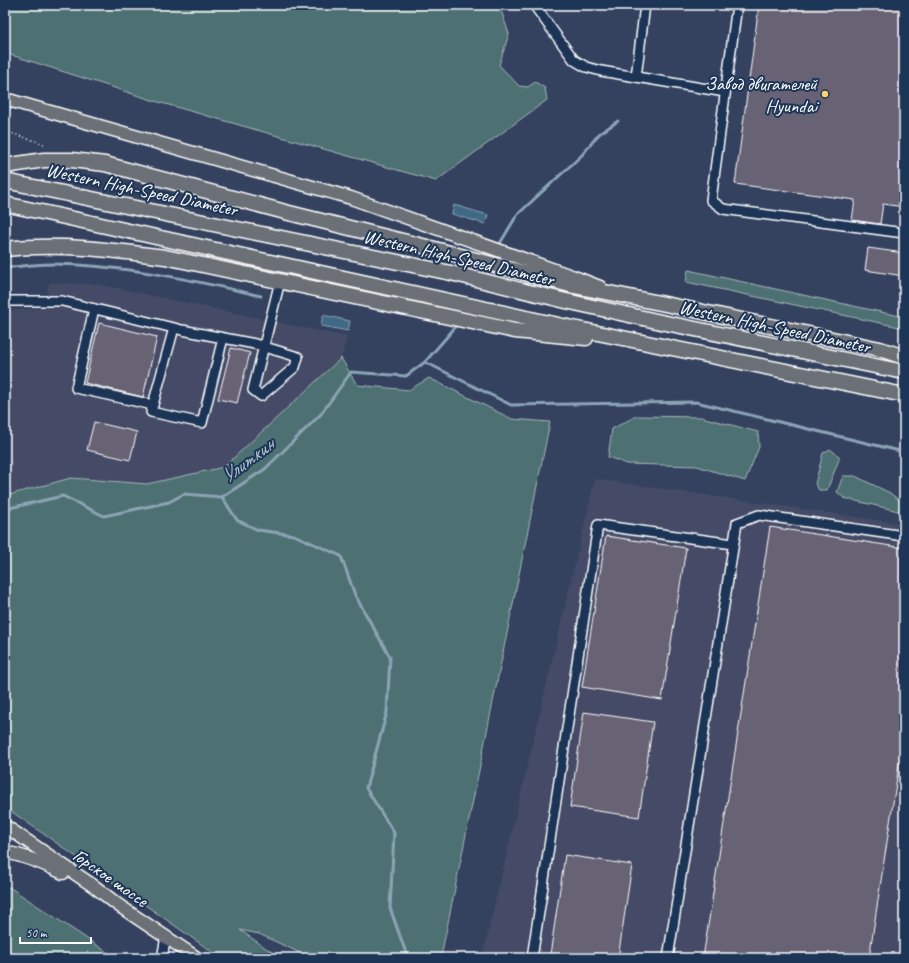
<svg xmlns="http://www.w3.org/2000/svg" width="909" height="963" font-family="Caveat,sans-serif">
<rect width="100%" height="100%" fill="#344260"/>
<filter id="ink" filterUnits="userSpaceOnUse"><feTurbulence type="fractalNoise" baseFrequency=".025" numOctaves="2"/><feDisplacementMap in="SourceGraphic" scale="8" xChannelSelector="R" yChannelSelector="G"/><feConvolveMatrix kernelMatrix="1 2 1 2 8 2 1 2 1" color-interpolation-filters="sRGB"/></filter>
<g filter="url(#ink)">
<g fill="#444c66">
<polygon points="49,283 97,284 347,337 341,358 224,467 147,484 71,478 5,496 5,311 45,308"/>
<polygon points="595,479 904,524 904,958 482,958"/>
</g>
<g fill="#4e7072" stroke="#a6b8b8">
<polygon points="5,5 492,5 502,13 509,34 499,65 519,86 528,87 535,82 545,88 547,100 436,181 155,101 5,53"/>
<polygon points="688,270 904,317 904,328 686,282"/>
<polygon points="341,358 357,385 409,390 429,378 512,419 550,422 442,952 438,958 311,958 259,934 240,930 273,953 276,958 221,958 5,807 5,496 71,478 147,484 224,467"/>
<polygon points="636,416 701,417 758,432 759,447 745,481 697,466 627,464 608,457 612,429"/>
<polygon points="830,449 840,457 827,490 819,490 815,484 823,453"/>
<polygon points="843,476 855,476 890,493 904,504 898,511 844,498 837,492"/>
<polygon points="9,887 116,958 5,958 5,888"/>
</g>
<g fill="#3f6986" stroke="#8ca5b6">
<polygon points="454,205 488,215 485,224 452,214"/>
<polygon points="323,315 350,321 348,331 321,326"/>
</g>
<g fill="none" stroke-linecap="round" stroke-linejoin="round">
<g stroke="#8ca5b6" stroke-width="3">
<polyline points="499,245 517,215 582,155 599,134 618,121"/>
<path d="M5 268C21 266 38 264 54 264 124 265 193 280 261 296"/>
<polyline points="425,362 511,405 696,402 904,452"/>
<polyline points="222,497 237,520 258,530 294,535 341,556 355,595 390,657 387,712 366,788 394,833 390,908 406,953 410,958"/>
<polyline points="5,509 63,496 104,516 169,502 184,494 222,497 265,469 321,414 351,372 406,376 425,362 458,324"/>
</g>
</g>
<g fill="#686275" stroke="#fff">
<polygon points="759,5 904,5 904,207 883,204 880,224 852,220 855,200 735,184"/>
<polygon points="868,248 904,253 904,276 865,270"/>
<polygon points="99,323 157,337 143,397 85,383"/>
<polygon points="231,348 250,353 237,403 218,399"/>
<polygon points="94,422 137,432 130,460 87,450"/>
<polygon points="770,527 904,548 904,732 869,958 703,958"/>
<polygon points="606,536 686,548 662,700 582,687"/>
<polygon points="584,712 653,722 639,817 570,807"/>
<polygon points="565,855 632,865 618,958 572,958 550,955"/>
</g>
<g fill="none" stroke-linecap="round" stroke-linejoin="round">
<g stroke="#fff" stroke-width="12">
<g id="minor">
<polyline points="534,5 574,60 586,67 601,71 725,92"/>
<polyline points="737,5 711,200 723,209 904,233"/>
<polyline points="636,77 645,5"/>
<polyline points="5,301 62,301 182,330 255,344 298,357 295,367 261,396 253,390 280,281"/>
<polyline points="94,309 76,388 153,405"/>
<polyline points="174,328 151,412 202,423 223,338"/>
<polyline points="162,958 166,937"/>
<polyline points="532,958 598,525 733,544"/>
<polyline points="668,958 737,523 759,515 904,536"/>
</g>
</g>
<g stroke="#fff" stroke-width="15">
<g id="major">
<polyline points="5,99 351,198 577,278 600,287"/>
<polyline points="5,826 95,887 118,905 197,958"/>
<path d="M5 852C26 856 45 864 63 873"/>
</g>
</g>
<g stroke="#fff" stroke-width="17">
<g id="highway">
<polyline points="5,166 44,160 72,160 105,164 289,213 431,248 574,286 665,304 880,349 904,357"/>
<polyline points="5,181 451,273 566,301 661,322 904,372"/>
<polyline points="5,204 563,326 904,395"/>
<path d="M5 249C59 243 112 250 165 257L515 331 586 338"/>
</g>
</g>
<polyline stroke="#fff" stroke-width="1.5" stroke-dasharray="1 3" stroke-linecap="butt" points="5,131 44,144"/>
<use href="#minor" stroke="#1d3557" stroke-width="9"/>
<use href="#major" stroke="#6a7074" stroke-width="12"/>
<use href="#highway" stroke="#6a7074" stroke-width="14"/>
</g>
</g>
<circle fill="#ffd166" stroke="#1d3557" stroke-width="1.5" cx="825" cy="94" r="4"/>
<g text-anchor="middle" stroke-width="4" stroke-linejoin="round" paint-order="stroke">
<g font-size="19" fill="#fff" stroke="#1d3557" text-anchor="end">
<text x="817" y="90">Завод двигателей<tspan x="817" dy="22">Hyundai</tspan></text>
</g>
<g font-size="19" fill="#fff" stroke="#1d3557">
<text transform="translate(142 189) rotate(12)" y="7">Western High-Speed Diameter</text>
<text transform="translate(459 257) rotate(13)" y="7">Western High-Speed Diameter</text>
<text transform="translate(775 326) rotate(12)" y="7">Western High-Speed Diameter</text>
<text transform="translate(111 877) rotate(35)" y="7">Горское шоссе</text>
</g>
<g font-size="20" font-style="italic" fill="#b2c3cf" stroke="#1d3557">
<text transform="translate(247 460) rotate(-37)" y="7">Улиткин</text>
</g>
</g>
<rect width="909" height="963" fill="none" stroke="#1d3557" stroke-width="20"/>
<rect x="10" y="10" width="889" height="943" fill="none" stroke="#fff" stroke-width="1.5" filter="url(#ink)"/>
<path d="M20 937v6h71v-6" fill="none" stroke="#ffffff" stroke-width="2"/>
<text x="26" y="937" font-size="12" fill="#ffffff" stroke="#1d3557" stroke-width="3" paint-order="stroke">50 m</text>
</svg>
